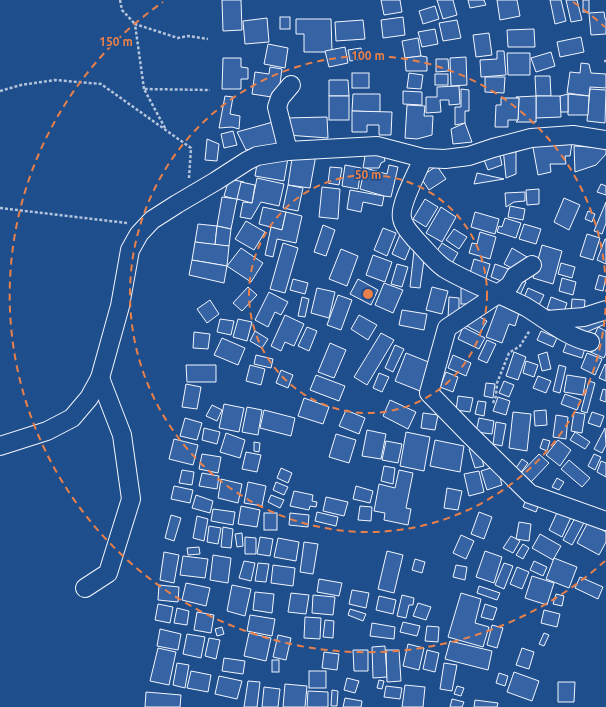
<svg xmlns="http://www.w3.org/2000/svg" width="606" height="707" font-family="Ubuntu,sans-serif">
<rect width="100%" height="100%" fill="#1f4e8c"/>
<g fill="#3563a3" stroke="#f2f6ff">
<polygon points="222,0 241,0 242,30 223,31"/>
<polygon points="381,0 400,0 402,12 384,15"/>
<polygon points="437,0 453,0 457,15 443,19"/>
<polygon points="468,0 484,0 486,5 470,8"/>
<polygon points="497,0 517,0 520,16 500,20"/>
<polygon points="550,0 561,0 566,21 555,24"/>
<polygon points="566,0 577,0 582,20 571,22"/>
<rect x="583" y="0" width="6" height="12"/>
<polygon points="435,6 439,19 423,24 419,11"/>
<polygon points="604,12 605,19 606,19 606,34 591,35 589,13"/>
<rect x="280" y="17" width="10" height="12"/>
<polygon points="403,17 405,35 383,38 381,20"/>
<polygon points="267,18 269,42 245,44 243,21"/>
<polygon points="296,19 331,19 332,52 304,52 304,34 296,34"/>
<polygon points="363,20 365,39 336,41 335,22"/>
<polygon points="457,20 461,38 443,41 439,23"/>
<polygon points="435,29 438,44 422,47 418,32"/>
<polygon points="534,29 535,47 508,47 507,30"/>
<polygon points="489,33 492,55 476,57 473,35"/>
<polygon points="581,37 584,52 560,57 557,42"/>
<polygon points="418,38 421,56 405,58 402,41"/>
<polygon points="268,44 288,48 285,68 264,64"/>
<polygon points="345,47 348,63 329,67 325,51"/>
<polygon points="361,48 363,59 350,61 348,50"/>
<polygon points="497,51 504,51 506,75 481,77 480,60 497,59"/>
<polygon points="551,52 555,66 536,72 531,58"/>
<polygon points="507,53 530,53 530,75 508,75"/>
<polygon points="421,56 427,57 427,71 406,71 405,58"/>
<polygon points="466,57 467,85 451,86 450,58"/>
<polygon points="223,58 241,58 241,67 248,68 248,79 241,79 241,89 222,89"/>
<polygon points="436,59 448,59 449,71 436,72"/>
<polygon points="581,63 589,64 591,73 606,74 606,88 590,87 589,96 567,93 570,72 580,73"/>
<polygon points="270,67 282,69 278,98 252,94 255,72 269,74"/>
<rect x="352" y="73" width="17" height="15"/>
<polygon points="409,73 423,75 421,89 407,88"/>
<rect x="435" y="74" width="13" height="11"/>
<polygon points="535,76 550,76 551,96 536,96"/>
<polygon points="485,77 505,77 504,93 485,92"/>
<polygon points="329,80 348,80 349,96 329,96"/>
<polygon points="459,86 460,104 449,105 449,100 440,100 441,112 426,113 426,97 437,97 437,87"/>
<polygon points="461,89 469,90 469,111 465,111 465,123 455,125 455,107 461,107"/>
<polygon points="590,89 606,90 605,123 587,121"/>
<polygon points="403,91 422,92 422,105 403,104"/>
<polygon points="353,94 380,94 380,112 352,111"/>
<polygon points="568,94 589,96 588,115 568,115"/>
<polygon points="568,94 568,112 560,112 560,96"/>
<polygon points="225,96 233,97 230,114 240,116 239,129 232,127 219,128"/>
<rect x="329" y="96" width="20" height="24"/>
<polygon points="536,96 560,96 561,117 536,118"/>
<polygon points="536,96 536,122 516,122 518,120 519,98 516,97"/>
<polygon points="501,98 519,98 518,120 508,120 508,127 495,127 496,105 501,105"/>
<polygon points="407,105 425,106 424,116 433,116 432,135 417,139 405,138"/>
<polygon points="352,111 392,112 391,135 379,135 379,125 367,125 367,132 352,132"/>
<polygon points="327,117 328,138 287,135 286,118"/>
<polygon points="273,122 279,145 246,150 237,132"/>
<polygon points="465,123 472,142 453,144 451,129"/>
<polygon points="233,131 237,145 224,148 221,134"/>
<polygon points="207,139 219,144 217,161 205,160"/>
<polygon points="532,142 572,143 570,156 565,156 566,164 550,164 551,172 538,175"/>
<polygon points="574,146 606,148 606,154 596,165 575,172"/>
<polygon points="503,148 516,148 516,174 506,178"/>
<polygon points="366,150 383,151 385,161 381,163 379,168 363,168"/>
<polygon points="293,152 316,155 310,188 288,185"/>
<polygon points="500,155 502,165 488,170 484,160"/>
<polygon points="288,158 284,181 255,176 257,164"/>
<polygon points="345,165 361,168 358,189 342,186"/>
<polygon points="389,165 398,167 391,197 384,196 360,189 365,168 387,174"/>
<polygon points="437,166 446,179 429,190 420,177"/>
<polygon points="330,167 342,168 339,185 328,183"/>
<polygon points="477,173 504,179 474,184"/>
<polygon points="257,178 284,184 279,206 261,202 251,219 240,217 243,202 252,203"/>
<polygon points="229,179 244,182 238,200 224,196"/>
<polygon points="241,182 255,185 252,203 237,199"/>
<polygon points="601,184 606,186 606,195 597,192"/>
<polygon points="288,185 303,188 298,211 283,208"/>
<polygon points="322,187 340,189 338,219 319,217"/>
<polygon points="539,189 539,204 527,205 526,190"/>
<polygon points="350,190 384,196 382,206 363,202 361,212 347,209"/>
<polygon points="525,192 525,201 514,202 506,207 505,193"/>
<polygon points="222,197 237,199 231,229 217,226"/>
<polygon points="564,198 580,205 569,230 554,222"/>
<polygon points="425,199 438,207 426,227 413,219"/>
<polygon points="606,202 606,223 602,234 594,231"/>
<polygon points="510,206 525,209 523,220 508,217"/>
<polygon points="263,207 286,212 282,230 259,224"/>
<polygon points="441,207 456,217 442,242 426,233"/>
<polygon points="588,211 595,214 592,222 585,219"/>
<polygon points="286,212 302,216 296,243 277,239 273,257 265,255 271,227 282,230"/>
<polygon points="475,212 499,219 495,234 471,227"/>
<polygon points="505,218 521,223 516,238 497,232 499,226 502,227"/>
<polygon points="246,221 265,232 254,250 235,239"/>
<polygon points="198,224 217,226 215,245 195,242"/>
<polygon points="524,224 541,229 536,244 519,239"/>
<polygon points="323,225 335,230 326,256 314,252"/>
<polygon points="217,226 231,229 229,246 215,245"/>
<polygon points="383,228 396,233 387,256 374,250"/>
<polygon points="454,229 467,237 459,249 446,240"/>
<polygon points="401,232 414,238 405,260 392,254"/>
<polygon points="480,232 496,237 490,259 469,253 472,243 477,244"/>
<polygon points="587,234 600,238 593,260 580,256"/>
<polygon points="605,239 606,239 606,264 597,260"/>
<polygon points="195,242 229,246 227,266 192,260"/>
<polygon points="283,243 298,248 285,293 270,289"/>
<polygon points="442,243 458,253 451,265 435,254"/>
<polygon points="542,245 562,251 553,284 533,278"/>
<polygon points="241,248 263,263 251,282 227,266"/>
<polygon points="512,248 527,257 519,272 504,264"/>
<polygon points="341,249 358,256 347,286 329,279"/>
<polygon points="414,251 425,253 420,288 410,287"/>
<polygon points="373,255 392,262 385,282 366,275"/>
<polygon points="474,259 490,264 485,282 469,277"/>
<polygon points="192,260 227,266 224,283 189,275"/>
<polygon points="561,263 575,267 572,278 558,274"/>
<polygon points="397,264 408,267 402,287 391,284"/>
<polygon points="495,264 514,271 509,284 491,277"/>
<polygon points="599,275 606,277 603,291 595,289"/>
<polygon points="515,277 526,282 520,295 509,290"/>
<polygon points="562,278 576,282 573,295 559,291"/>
<polygon points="293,279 308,283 305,294 290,290"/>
<polygon points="358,279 378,290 371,305 350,294"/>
<polygon points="384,283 403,290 393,313 375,305"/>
<polygon points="248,287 257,295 242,311 233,303"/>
<polygon points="432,287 448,291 442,314 426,310"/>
<rect x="461" y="287" width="17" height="17"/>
<polygon points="317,288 335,292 329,318 311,313"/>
<polygon points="528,288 544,295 538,307 523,300"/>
<polygon points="269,292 288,302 281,315 275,312 268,327 255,320"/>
<polygon points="338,295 352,300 341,330 327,325"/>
<polygon points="302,297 309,299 305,317 298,316"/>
<polygon points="449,297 459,298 459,319 448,319"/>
<polygon points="551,297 567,303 563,315 547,309"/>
<polygon points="572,299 585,300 584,313 571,312"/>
<polygon points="210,300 219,314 207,323 197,309"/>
<polygon points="499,302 520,310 515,326 509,324 502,343 486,337"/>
<polygon points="402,310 427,314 424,330 399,325"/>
<polygon points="472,313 487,321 480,333 465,325"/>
<polygon points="599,313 605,324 578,336 574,325"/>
<polygon points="285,315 304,324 294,346 285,342 281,351 271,346"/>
<polygon points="359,315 377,325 368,340 351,329"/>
<polygon points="220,319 234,321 231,335 217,332"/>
<polygon points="238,319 252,322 247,341 233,337"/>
<polygon points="307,327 317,331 309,351 298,346"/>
<polygon points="463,327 485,338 479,349 458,339"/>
<polygon points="598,327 606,331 606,353 604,358 588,351"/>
<polygon points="255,331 268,339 262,348 250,341"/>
<polygon points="541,331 557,338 553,347 537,340"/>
<polygon points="194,332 210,334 208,349 193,348"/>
<polygon points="381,333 394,340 367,385 354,377"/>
<polygon points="222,338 245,348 238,365 214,355"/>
<polygon points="568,339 586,345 582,358 563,352"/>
<polygon points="487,340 496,344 487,363 478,359"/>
<polygon points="330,343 346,350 334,378 318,372"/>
<polygon points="395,345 404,349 393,372 385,368"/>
<polygon points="514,352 526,357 518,380 506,376"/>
<polygon points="547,352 551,369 542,371 538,355"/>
<polygon points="406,353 436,365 425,393 395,381"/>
<polygon points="587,353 602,359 595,375 581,368"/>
<polygon points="256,355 273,359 271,368 254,364"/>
<polygon points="453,355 471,363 466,376 448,368"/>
<polygon points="526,361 538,365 534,377 523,373"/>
<polygon points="605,364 606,365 606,381 599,378"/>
<polygon points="186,365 216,365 216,382 187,382"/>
<polygon points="250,365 265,369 261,385 246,381"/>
<polygon points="559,365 566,367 560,393 553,391"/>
<polygon points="281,370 293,375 288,388 276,383"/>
<polygon points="446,372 458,377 453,392 440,387"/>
<polygon points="379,373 389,377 382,392 373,388"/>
<polygon points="316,375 345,386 339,401 310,390"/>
<polygon points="567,375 586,378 583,395 564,392"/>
<polygon points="538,376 551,381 546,393 533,388"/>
<polygon points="504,381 514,385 509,397 499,393"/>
<polygon points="589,381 595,383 587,413 581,411"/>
<polygon points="486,383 495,384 493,398 484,396"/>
<polygon points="186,384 201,387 197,409 182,407"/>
<polygon points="603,389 606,390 606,402 600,400"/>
<polygon points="565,394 581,400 577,410 561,404"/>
<polygon points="458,396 473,398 470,412 456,410"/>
<polygon points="498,397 510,401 506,415 493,411"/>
<polygon points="304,398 329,407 323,424 298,416"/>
<polygon points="390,400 416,412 408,429 383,416"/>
<polygon points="478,401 486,402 484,416 475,414"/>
<polygon points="224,404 244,408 239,432 219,428"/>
<polygon points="212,405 222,410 217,421 206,416"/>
<polygon points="247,407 262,410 258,435 242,432"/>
<polygon points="264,410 295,418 291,436 260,428"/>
<polygon points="346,410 365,418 359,434 339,426"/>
<polygon points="546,410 547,425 535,426 534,411"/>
<polygon points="513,412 531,414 527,451 509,448"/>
<polygon points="574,412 585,414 582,433 571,431"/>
<polygon points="592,412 604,416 600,427 588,423"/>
<polygon points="423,413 438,415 435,430 421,428"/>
<polygon points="556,415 568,417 566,439 553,437"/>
<polygon points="185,418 202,423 197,440 180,436"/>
<polygon points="479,418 494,421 492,434 476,432"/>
<polygon points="496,422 506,424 502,446 493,444"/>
<polygon points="204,428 220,432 217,444 202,440"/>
<polygon points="605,428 606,445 602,453 594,449"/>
<polygon points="367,430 386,434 381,459 362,456"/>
<polygon points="406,432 430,437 424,471 400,466"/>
<polygon points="575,432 590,442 585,449 570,440"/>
<polygon points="226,433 245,440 240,458 220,452"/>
<polygon points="336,434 356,440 349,463 329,457"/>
<polygon points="174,439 198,445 193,465 169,459"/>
<polygon points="543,439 550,441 547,451 540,448"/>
<polygon points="435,440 464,446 460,472 430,466"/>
<polygon points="558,440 571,450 560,466 546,455"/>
<polygon points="386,441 402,444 398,463 382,460"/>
<polygon points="254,442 260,443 259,452 254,451"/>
<polygon points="478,446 484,466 475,468 469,449"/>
<polygon points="246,452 261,455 257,472 242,469"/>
<polygon points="202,454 221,457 218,473 199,469"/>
<polygon points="539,454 549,463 531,482 521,473"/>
<polygon points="594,454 601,457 595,470 588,466"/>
<polygon points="522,459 528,463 519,475 514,471"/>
<polygon points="569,460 590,478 582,487 561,469"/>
<polygon points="601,461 606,463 606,477 597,472"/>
<polygon points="384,466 395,468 393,484 381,481"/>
<polygon points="497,466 502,485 487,490 481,471"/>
<polygon points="281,468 292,473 288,483 277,478"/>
<polygon points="182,470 194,472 192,485 179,483"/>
<polygon points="399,470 413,473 406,508 411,509 408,525 384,520 385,513 374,511 379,484 395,488"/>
<polygon points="479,471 484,492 469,496 464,474"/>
<polygon points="202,473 219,476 217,489 199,486"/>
<polygon points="557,478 564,482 559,490 552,487"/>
<polygon points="221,479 242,484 238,503 218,498"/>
<polygon points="248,482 266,486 262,506 244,503"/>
<polygon points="276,482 288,487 284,495 273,490"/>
<polygon points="174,486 193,490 190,503 171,499"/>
<polygon points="356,486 373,491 370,503 353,499"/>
<polygon points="447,488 462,491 458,510 444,508"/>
<polygon points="294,491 313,495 312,501 317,502 316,507 310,506 309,510 290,506"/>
<polygon points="196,495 213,501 210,513 192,508"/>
<polygon points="271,495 284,500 280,508 268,502"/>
<polygon points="528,495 541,499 536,512 523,507"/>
<polygon points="326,497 348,502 344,516 323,511"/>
<polygon points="241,506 260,510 257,527 238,524"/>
<polygon points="360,506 372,507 371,521 358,520"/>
<polygon points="560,506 573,513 562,537 549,530"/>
<polygon points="213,509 235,512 233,525 211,521"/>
<polygon points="317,512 338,517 336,526 315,521"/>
<polygon points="479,512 492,517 484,539 471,534"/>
<rect x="264" y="513" width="13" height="17"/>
<polygon points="290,513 309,515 308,527 289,525"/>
<polygon points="577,514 586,519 572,545 563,540"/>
<polygon points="171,515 181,518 174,541 165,538"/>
<polygon points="197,516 208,519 204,541 193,538"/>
<polygon points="519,522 531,524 529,541 516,539"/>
<polygon points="588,522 606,532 606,542 599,555 577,543"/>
<polygon points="209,526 221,528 218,544 207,542"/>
<polygon points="223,527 233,529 231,548 221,547"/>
<polygon points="242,533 243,546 237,547 235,534"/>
<polygon points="540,534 561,546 553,560 532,548"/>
<polygon points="461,535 474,541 466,559 453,553"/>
<polygon points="511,536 520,541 513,553 503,548"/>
<polygon points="245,537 256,538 256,554 245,554"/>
<polygon points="260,537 273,539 270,556 257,554"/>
<polygon points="278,538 299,542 296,561 274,557"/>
<polygon points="304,542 318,544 313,574 300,572"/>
<polygon points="523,544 529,548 523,559 516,555"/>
<polygon points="199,547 200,554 188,555 187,548"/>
<polygon points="387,551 403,555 394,593 378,589"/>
<polygon points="485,551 502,557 494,583 476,577"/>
<polygon points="164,552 179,555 174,583 160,580"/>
<polygon points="213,555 231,558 228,583 210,580"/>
<polygon points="183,556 208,559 205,578 180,575"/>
<polygon points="554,558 577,567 569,588 546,579"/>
<polygon points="415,559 425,562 422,573 412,570"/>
<polygon points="244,561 255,563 251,581 239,578"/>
<polygon points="534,561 547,567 543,576 530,570"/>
<polygon points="258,563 269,564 266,582 255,581"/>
<polygon points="504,563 513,566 504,589 495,585"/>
<polygon points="273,565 295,568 293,586 271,583"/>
<polygon points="456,565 467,567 465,580 453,577"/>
<polygon points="517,567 529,572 522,589 510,584"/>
<polygon points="532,576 554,583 547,605 525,598"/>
<polygon points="580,577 603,587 598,599 575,588"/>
<polygon points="319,579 342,583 339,596 317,592"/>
<polygon points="186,583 210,588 206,606 182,600"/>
<polygon points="159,585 179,587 178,602 158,600"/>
<polygon points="232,585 251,589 245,616 227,611"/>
<polygon points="479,586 500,593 497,600 477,593"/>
<polygon points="352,590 369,593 366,608 349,604"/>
<polygon points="255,592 274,594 272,613 253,610"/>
<polygon points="291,593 309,595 306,614 288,612"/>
<polygon points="461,593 481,599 475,623 489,627 483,647 448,637"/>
<polygon points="556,594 564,596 562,606 553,604"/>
<polygon points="313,595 335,597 333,615 312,613"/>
<polygon points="402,595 414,598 413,605 409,605 406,618 397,616"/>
<polygon points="379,596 396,600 393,614 376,610"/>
<polygon points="418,603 431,607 426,620 413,616"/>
<polygon points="158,604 173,607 170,623 155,620"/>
<polygon points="485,604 497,608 493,620 481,617"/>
<polygon points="177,608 189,611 187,625 174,623"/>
<polygon points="350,609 366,614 363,621 348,615"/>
<polygon points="544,610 560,614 557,627 541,623"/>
<polygon points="197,612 214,615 211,633 194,630"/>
<polygon points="250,615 275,619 272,636 247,631"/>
<polygon points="305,617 321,618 320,639 304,638"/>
<polygon points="325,620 334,621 333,638 323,637"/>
<polygon points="403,622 420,626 417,636 400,632"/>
<polygon points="372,623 395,627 394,639 370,636"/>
<polygon points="492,625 503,628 497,648 487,645"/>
<polygon points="427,626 439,627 438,642 425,641"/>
<polygon points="222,627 224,634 217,636 215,629"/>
<polygon points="160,629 181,634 178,650 157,646"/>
<polygon points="249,633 271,638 266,661 244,656"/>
<polygon points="544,633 549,635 544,646 539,644"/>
<polygon points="187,634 205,637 201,658 183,654"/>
<polygon points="278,635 291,638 286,660 273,657"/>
<polygon points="209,638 220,640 216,659 205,656"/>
<polygon points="450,641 492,651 488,670 445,659"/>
<polygon points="408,644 424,648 419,670 403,666"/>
<polygon points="385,646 387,677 373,678 372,647"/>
<polygon points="158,648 176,652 169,685 150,681"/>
<polygon points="522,648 534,652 529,669 516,665"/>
<polygon points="353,650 368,650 368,671 354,671"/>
<polygon points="386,650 399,650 401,681 387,682"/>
<polygon points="427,650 439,653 435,672 423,669"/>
<polygon points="324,652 339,654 337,670 322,668"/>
<polygon points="224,658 245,661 243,674 222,671"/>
<rect x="272" y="660" width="7" height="12"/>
<polygon points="177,663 189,665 185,688 173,685"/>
<polygon points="444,663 457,665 452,691 440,689"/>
<polygon points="191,671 211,675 208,692 187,688"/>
<rect x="309" y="671" width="17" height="17"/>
<polygon points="514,672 539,681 532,701 507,692"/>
<polygon points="499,673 508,676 505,686 496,683"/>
<polygon points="219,676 242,681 237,699 215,694"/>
<polygon points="347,678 359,681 355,693 344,690"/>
<polygon points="379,680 384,681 382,689 377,688"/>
<polygon points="248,681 260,682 257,707 244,707"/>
<polygon points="558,682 575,682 574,702 558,702"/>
<polygon points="285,684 307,686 305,707 283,707"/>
<polygon points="405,685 425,687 423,707 402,707"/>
<polygon points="386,686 402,688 400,699 384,697"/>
<polygon points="457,686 464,688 461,696 454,694"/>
<polygon points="264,687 280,689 278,707 262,707"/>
<polygon points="332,690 338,691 337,706 331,706"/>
<polygon points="308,691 328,692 328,707 307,707"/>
<polygon points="146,692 181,695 180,707 145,707"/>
<polygon points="345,698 362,701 361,707 343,707"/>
<polygon points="452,699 464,702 462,707 450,707"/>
<polygon points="475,700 498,703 497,707 474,707"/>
</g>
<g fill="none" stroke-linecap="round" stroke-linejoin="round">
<g stroke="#f2f6ff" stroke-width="20">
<g id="minor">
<polyline points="288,151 277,107 280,98 291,85"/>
<path d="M423 158C418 172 399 204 402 218 403 226 411 234 416 240 425 249 434 261 444 268 470 284 499 293 526 307 546 319 567 337 590 342"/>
<polyline points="532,265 515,276 510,285 498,294 447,328 429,393 470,435 530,494 606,521"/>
<polyline points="547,320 584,317 606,310"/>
<polyline points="0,446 47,431 72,418 89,398 100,378 120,306 130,250 139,234 152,220 177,204 216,181 247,161 257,156 288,151 377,146 423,158 445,159 469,156 493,148 531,138 573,135 606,140"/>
<polyline points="85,588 108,573 131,499 122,435 100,378"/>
</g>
</g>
<g stroke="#b3c4dc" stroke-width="2.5" stroke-dasharray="3 2" stroke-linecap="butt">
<polyline points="120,0 122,10 135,24"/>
<polyline points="604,61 606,61"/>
<polyline points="144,89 135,24 178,38 188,36 208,39"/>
<polyline points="0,91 21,85 55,80 101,84 191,148 189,178"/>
<polyline points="165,128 144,89 210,90"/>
<polyline points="0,208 127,223"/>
<polyline points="493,403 496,396 497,383 509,353 520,346 530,330"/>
</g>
<use href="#minor" stroke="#1f4e8c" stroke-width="18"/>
</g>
<g fill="none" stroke="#ea8049" stroke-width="2" stroke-dasharray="7 5">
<circle cx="368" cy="294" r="119"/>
<path d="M606 296A238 238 0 1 1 606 292"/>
<path d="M605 561A357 357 0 1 1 163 2M573 2A357 357 0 0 1 605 27"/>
</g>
<circle cx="368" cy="294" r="6" fill="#ea8049" stroke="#1f4e8c" stroke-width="2"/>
<g font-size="12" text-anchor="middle" font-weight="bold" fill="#ea8049" stroke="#1f4e8c" stroke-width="3" stroke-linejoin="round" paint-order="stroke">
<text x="116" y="46">150 m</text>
<text x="368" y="60">100 m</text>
<text x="368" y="179">50 m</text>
</g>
</svg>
